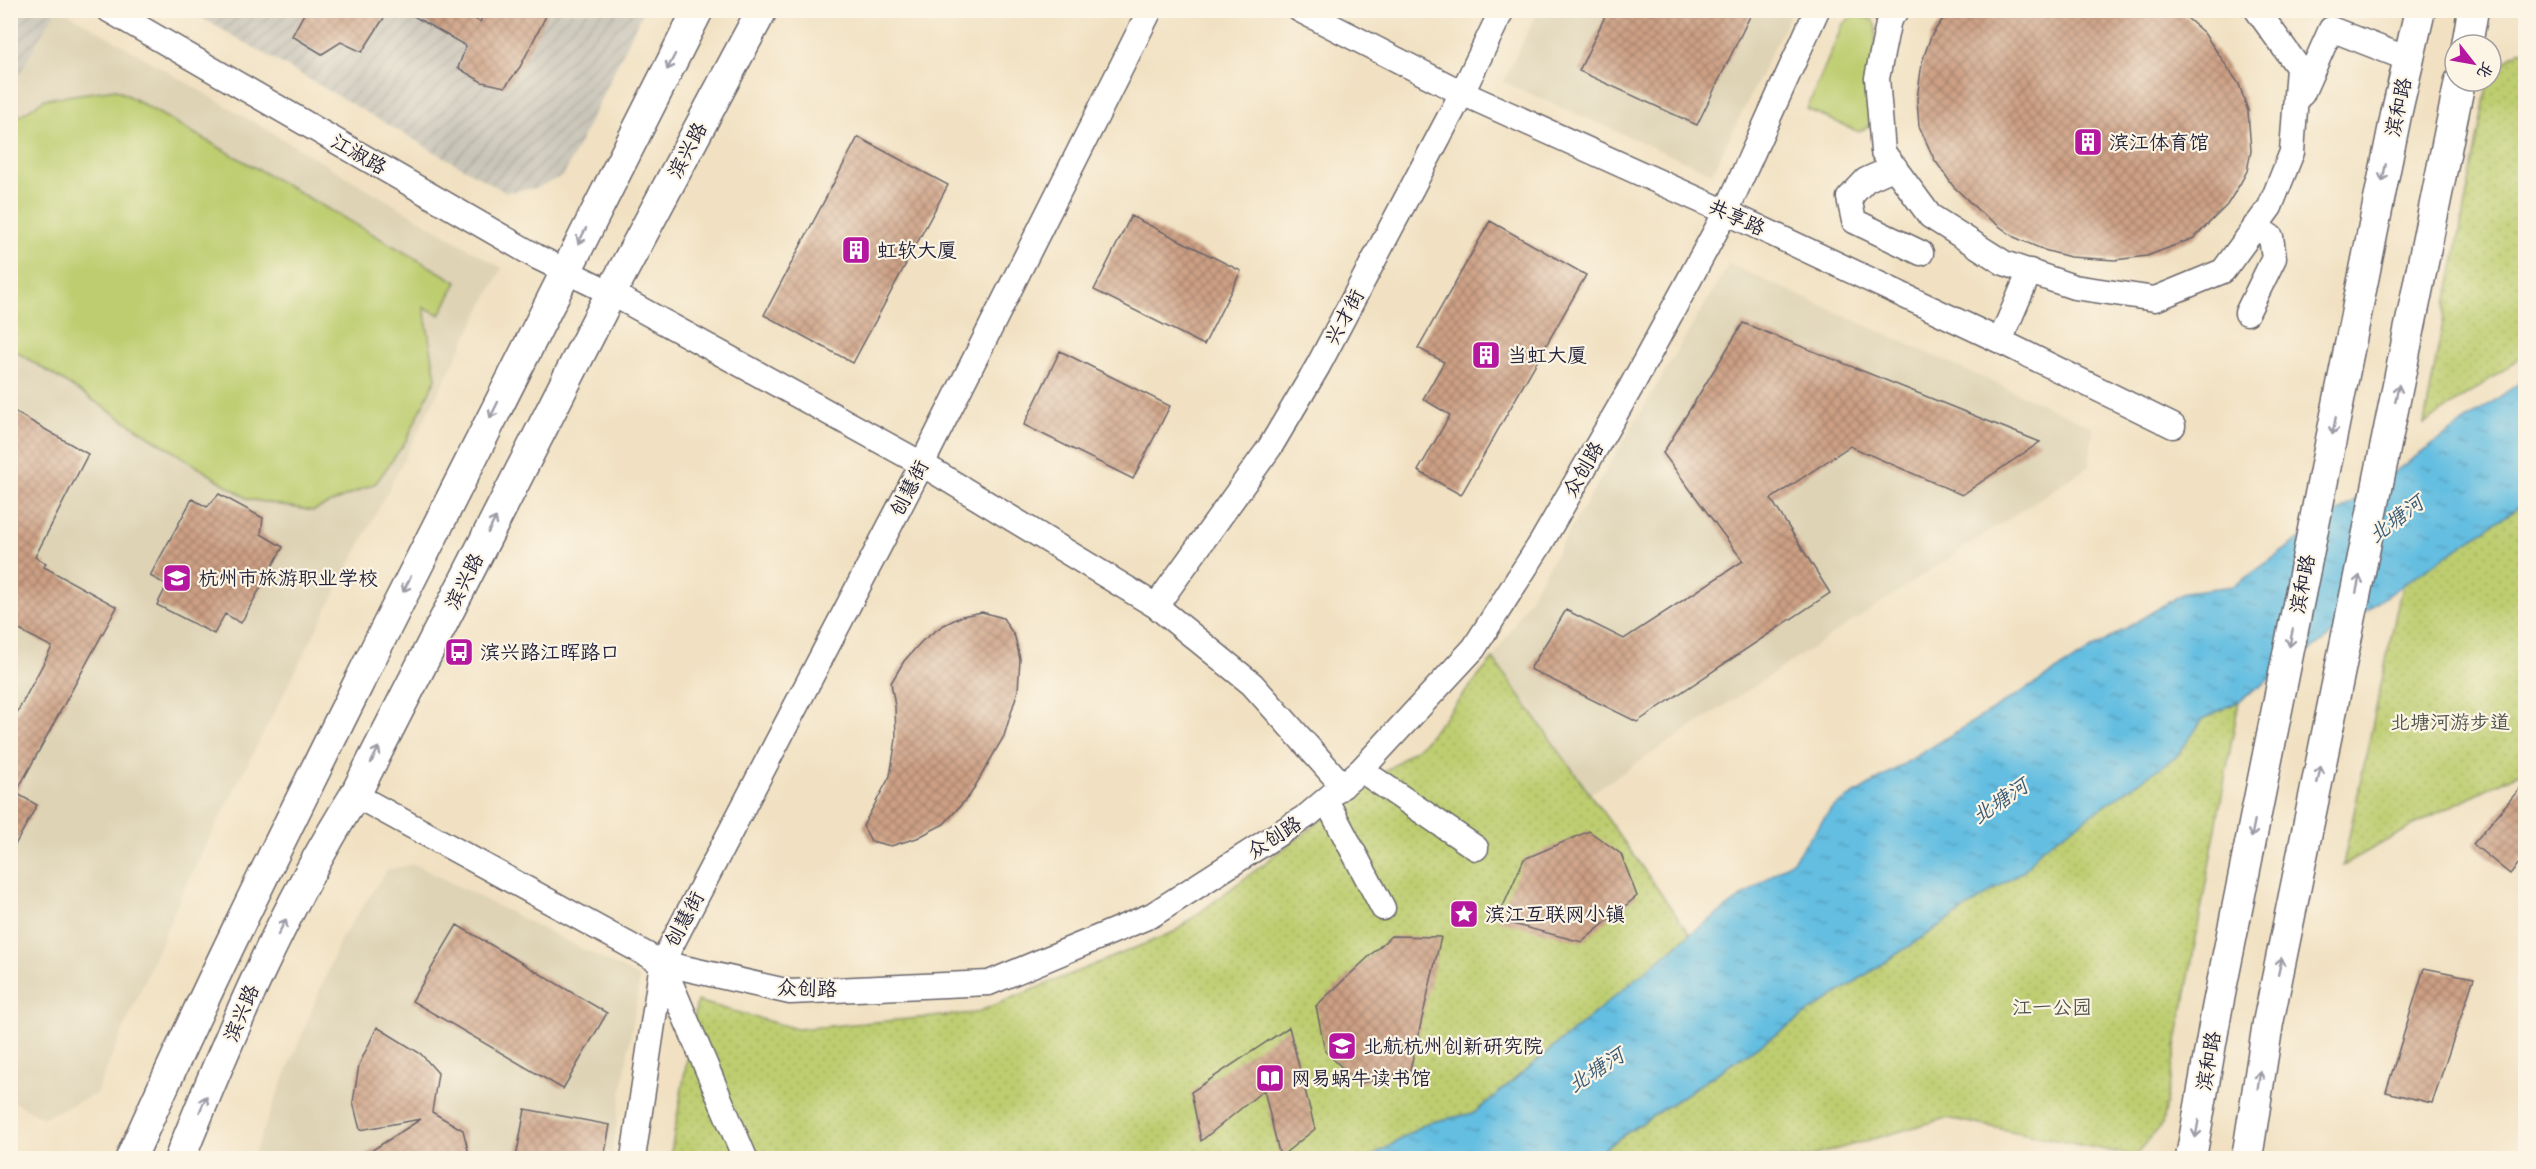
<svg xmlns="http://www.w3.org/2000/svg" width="2536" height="1169" font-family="Sriracha,'LXGW WenKai TC',sans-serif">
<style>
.built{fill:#ded3b5}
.industrial{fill:url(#industrial-furrows)}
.green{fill:#bdcd6f;stroke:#707855;stroke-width:1.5}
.park{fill:url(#park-dots);stroke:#707855;stroke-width:1.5}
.water{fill:url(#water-ripples);stroke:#43708e;stroke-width:1.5}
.building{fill:url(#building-cross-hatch)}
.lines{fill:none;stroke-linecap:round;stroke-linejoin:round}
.minor-casing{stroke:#6a656a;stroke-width:27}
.major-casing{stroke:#6a656a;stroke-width:33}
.minor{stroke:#fff;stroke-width:24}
.major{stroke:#fff;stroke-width:30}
.oneway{stroke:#9c9ca7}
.labels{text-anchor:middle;stroke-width:4.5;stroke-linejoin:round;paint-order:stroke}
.street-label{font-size:20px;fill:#22223b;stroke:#fcf5e5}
.poi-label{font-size:20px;fill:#22223b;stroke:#fcf5e5;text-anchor:start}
.park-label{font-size:20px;fill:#50554b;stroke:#fcf5e5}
.water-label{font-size:21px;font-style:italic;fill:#395975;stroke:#fcf5e5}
</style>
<defs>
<pattern id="industrial-furrows" width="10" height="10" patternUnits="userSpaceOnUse" patternTransform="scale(1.5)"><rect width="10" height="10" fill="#c8c4b8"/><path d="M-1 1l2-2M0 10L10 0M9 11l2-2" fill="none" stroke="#aca89f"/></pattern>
<pattern id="park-dots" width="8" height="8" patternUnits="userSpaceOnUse" patternTransform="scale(1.5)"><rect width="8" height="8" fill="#bdcd6f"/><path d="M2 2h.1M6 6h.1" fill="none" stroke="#a2b061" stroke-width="1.8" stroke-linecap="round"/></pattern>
<pattern id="water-ripples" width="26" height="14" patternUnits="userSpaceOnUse" patternTransform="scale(1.5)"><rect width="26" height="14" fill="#64bee1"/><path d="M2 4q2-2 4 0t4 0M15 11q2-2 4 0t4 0" fill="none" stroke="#529ab8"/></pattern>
<pattern id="building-cross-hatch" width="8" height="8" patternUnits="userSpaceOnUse" patternTransform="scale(1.5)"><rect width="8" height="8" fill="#cda084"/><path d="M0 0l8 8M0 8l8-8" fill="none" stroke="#a6826d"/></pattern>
</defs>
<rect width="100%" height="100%" fill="#fcf5e5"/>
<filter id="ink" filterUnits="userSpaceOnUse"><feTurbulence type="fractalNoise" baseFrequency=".0167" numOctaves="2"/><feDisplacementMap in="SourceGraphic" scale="12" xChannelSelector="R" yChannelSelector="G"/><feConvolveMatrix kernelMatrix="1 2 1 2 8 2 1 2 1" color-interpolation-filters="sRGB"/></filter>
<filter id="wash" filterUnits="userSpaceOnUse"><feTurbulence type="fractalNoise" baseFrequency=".008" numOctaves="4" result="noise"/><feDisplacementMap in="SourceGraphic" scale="24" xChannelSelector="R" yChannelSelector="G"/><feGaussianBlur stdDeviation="1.35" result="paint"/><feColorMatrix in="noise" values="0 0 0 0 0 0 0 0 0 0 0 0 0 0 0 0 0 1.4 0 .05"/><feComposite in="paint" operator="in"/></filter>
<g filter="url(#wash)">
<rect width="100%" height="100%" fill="#f1e1c2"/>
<!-- built -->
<path class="built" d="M 63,10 L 502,268 L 184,888 L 96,1094 L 42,1118 L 11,1100 L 10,88 L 55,11 Z
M 1538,11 L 1792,11 L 1712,173 L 1503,82 Z
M 1729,264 L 2093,427 L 2089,466 L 1590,794 L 989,1158 L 1579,779 L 1493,659 Z
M 414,864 L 640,978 L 611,1158 L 252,1158 L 340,940 L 387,870 Z"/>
<!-- industrial -->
<path class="industrial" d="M 11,10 L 55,11 L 11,88 L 10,11 Z
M 190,11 L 643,11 L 564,175 L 537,188 L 505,192 Z"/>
<!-- green -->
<path class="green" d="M 1856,14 L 1873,20 L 1876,27 L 1870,125 L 1859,132 L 1807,109 L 1843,24 Z
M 116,89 L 457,282 L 440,315 L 424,307 L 436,378 L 406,441 L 376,483 L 313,511 L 248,499 L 11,348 L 11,122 L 45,99 Z"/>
<!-- park -->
<path class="park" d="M 2520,50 L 2526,50 L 2525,355 L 2424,424 L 2488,81 L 2491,81 L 2491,74 Z
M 2525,503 L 2525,770 L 2429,817 L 2343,865 L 2402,585 Z
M 1493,659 L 1690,934 L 1474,1113 L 1427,1123 L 1370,1158 L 670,1158 L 697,1001 L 797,1029 L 975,1013 L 1174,932 L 1423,743 Z
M 2239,701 L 2162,1125 L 2135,1156 L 1947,1118 L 1805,1158 L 1589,1158 L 2024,870 L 2041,849 L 2177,756 L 2203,719 Z"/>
<!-- water -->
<path class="water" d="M 2525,379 L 2525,503 L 2402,585 L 2239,701 L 2203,719 L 2177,756 L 2041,849 L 2024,870 L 1589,1158 L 1370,1158 L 1427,1123 L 1474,1113 L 1690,934 L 1793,860 L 1832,808 L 2185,592 L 2234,586 Z"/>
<g id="blocks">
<!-- building -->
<path class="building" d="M 306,10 L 389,10 L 362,52 L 341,42 L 322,54 L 292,36 Z
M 403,10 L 459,10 L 480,22 L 485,10 L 549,10 L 520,67 L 505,87 L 482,82 L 458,68 L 466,46 Z
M 1608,10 L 1753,10 L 1697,125 L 1579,71 Z
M 1949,10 L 2178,10 L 2204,33 L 2239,84 L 2248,111 L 2251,151 L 2247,171 L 2240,184 L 2227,205 L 2194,238 L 2147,256 L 2115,260 L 2070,257 L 2044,250 L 2014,237 L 1980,212 L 1953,186 L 1934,159 L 1919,126 L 1917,100 L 1922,62 L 1931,36 Z
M 858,137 L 948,185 L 853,363 L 764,315 Z
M 1131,216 L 1241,271 L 1204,345 L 1094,290 Z
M 1490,221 L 1586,275 L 1461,495 L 1418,471 L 1450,415 L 1423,399 L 1444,362 L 1418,348 Z
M 1743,323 L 2040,442 L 1962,495 L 1850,446 L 1771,499 L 1830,593 L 1637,722 L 1530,669 L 1566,610 L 1624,639 L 1743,561 L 1663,453 Z
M 1060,351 L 1170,406 L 1133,479 L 1024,425 Z
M 10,409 L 88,454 L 35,557 L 46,563 L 44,567 L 117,607 L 16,793 L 37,805 L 10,854 L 10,726 L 52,647 L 10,625 Z
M 219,494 L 263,518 L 261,534 L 283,547 L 241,623 L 225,614 L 214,634 L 157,605 L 167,585 L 150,576 L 192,499 L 207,507 Z
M 982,612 L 1003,618 L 1015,637 L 1020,659 L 1018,690 L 1004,736 L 970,795 L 944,824 L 917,838 L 891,846 L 871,841 L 863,826 L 890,776 L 896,739 L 895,706 L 891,683 L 904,661 L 922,641 L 942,626 L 962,616 Z
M 2526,781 L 2526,855 L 2510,874 L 2473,844 Z
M 1589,831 L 1621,854 L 1637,896 L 1582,942 L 1497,920 L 1524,859 Z
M 457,925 L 607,1013 L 563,1089 L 412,1001 Z
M 1391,936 L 1441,937 L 1410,1070 L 1359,1084 L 1325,1051 L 1316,1006 Z
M 2424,968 L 2474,978 L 2432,1103 L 2386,1092 Z
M 377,1027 L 421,1054 L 438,1073 L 432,1112 L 463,1130 L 470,1158 L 360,1158 L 421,1119 L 360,1130 L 353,1102 L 359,1065 Z
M 1289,1027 L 1315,1129 L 1280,1157 L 1264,1090 L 1201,1141 L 1191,1092 Z
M 525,1109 L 610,1125 L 604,1158 L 516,1158 Z"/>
</g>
</g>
<g filter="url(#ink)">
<use href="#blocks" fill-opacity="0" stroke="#6a656a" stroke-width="1.5"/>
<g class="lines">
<!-- minor casing -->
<g class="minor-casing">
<path id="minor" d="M 109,10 L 537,257 L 611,293 L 922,464 L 1156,606 L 1252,684 L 1343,786
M 1300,10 L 1462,93 L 1726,212 L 2000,341 L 2173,426
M 1897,10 L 1889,19 L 1877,78 L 1883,152 L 1930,216 L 2004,263 L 2074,287 L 2155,299 L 2223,271 L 2270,207 L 2292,152 L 2298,67 L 2257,10
M 2302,94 L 2331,29 L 2408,59
M 1895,167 L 1866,180 L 1849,198 L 1854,221 L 1921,253
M 2247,313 L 2274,258 L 2271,237 L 2255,226
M 2000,341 L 2030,271
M 1156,606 L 1270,447 L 1318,366 L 1462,93 L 1502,10
M 1361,770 L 1476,848
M 355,795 L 662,963 L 790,992 L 989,983 L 1152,915 L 1308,815 L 1361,770 L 1474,648 L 1541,543 L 1631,387 L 1726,212 L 1817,10
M 1326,800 L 1383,908
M 662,963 L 745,1158
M 633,1158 L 662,963 L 922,464 L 1150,10"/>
</g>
<!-- major casing -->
<g class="major-casing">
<path id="major" d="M 2467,45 L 2473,10
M 131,1158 C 208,984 294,813 379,642 C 484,431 590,220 698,10
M 180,1158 C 230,1034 283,909 355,795 L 611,293 L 762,10
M 2191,1158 L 2217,1009 L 2396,115 L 2420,10
M 2247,1158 L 2268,1023 L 2460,81"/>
</g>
<!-- minor -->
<use href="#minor" class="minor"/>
<!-- major -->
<use href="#major" class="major"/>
</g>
<!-- one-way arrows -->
<defs><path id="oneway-shaft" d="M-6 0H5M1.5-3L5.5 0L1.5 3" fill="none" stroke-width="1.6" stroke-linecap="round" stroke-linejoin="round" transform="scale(1.5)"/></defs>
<g class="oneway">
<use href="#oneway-shaft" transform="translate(671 62) rotate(117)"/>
<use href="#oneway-shaft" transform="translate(2384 173) rotate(101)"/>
<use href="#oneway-shaft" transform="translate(582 236) rotate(117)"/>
<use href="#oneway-shaft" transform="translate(2397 393) rotate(-78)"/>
<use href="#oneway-shaft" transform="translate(494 410) rotate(116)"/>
<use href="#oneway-shaft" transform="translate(2334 426) rotate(101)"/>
<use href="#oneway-shaft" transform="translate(492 525) rotate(-63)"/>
<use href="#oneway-shaft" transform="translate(407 584) rotate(116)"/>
<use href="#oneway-shaft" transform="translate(2358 584) rotate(-78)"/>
<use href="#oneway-shaft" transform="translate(2291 638) rotate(101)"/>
<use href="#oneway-shaft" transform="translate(375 755) rotate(-63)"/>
<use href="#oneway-shaft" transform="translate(2319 775) rotate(-78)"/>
<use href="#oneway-shaft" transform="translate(2253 829) rotate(101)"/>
<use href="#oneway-shaft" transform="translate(282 927) rotate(-63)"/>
<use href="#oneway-shaft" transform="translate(2280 966) rotate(-78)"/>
<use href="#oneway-shaft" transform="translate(2259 1080) rotate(-81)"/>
<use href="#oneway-shaft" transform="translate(203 1104) rotate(-67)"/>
<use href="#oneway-shaft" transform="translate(2197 1129) rotate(100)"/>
</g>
</g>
<!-- icons -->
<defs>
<g id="building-square" transform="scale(1.5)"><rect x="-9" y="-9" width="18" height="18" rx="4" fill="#b5179e" stroke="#fcf5e5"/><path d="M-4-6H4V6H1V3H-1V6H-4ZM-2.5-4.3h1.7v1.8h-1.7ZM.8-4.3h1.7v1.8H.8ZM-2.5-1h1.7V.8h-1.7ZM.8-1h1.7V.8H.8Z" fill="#fff"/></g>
<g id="school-square" transform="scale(1.5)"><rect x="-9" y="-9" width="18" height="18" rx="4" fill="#b5179e" stroke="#fcf5e5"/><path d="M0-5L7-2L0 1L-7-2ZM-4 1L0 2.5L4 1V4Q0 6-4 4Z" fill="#fff"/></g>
<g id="bus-square" transform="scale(1.5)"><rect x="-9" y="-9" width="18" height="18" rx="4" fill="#b5179e" stroke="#fcf5e5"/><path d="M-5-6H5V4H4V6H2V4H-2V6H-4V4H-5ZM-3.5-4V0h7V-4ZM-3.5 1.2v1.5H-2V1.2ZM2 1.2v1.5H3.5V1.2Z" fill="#fff"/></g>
<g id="sight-square" transform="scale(1.5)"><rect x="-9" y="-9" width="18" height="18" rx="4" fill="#b5179e" stroke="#fcf5e5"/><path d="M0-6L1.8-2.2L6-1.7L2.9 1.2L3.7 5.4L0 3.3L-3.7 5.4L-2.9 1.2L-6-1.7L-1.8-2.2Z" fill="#fff"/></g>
<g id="university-square" transform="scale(1.5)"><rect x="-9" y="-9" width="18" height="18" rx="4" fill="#b5179e" stroke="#fcf5e5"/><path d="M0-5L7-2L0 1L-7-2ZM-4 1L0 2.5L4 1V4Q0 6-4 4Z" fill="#fff"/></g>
<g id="library-square" transform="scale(1.5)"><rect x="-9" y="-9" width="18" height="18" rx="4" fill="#b5179e" stroke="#fcf5e5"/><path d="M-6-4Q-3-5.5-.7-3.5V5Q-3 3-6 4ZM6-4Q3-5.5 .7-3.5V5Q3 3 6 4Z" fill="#fff"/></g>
</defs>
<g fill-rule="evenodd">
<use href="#building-square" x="2088" y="142"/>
<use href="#building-square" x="856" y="250"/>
<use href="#building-square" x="1486" y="355"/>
<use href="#school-square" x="177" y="578"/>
<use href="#bus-square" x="459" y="652"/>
<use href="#sight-square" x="1464" y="914"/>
<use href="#university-square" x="1342" y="1046"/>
<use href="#library-square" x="1270" y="1078"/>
</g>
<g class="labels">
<!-- street labels -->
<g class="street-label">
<text transform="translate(2398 107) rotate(-78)" y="7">滨和路</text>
<text transform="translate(687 150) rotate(-62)" y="7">滨兴路</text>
<text transform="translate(359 154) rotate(30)" y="7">江淑路</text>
<text transform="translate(1737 217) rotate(25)" y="7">共享路</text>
<text transform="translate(1344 317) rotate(-62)" y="7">兴才街</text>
<text transform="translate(1583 469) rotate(-60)" y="7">众创路</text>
<text transform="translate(909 488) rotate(-63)" y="7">创慧街</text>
<text transform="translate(464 581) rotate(-63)" y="7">滨兴路</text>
<text transform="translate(2302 584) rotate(-79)" y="7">滨和路</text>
<text transform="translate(1274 837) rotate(-33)" y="7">众创路</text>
<text transform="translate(684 919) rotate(-62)" y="7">创慧街</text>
<text transform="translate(807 988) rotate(2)" y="7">众创路</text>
<text transform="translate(241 1013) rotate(-67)" y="7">滨兴路</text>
<text transform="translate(2208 1061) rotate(-80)" y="7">滨和路</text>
</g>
<!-- poi labels -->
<g class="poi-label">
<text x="2109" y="149">滨江体育馆</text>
<text x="877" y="257">虹软大厦</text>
<text x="1507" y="362">当虹大厦</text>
<text x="198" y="585">杭州市旅游职业学校</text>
<text x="480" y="659">滨兴路江晖路口</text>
<text x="1485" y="921">滨江互联网小镇</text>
<text x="1363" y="1053">北航杭州创新研究院</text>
<text x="1291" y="1085">网易蜗牛读书馆</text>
</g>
<!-- park labels -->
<g class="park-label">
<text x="2450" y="729">北塘河游步道</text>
<text x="2052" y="1014">江一公园</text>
</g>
<!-- water labels -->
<g class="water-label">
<text transform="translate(2396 519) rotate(-37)" y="7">北塘河</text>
<text transform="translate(2000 801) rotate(-34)" y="7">北塘河</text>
<text transform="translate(1596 1070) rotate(-33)" y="7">北塘河</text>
</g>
</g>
<!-- margin -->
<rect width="2536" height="1169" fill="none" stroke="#fcf5e5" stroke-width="36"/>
<!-- north arrow -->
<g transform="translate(2473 63) rotate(121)"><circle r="28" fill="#fcf5e5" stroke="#a5a1a1" stroke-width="1.5"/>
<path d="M0-4.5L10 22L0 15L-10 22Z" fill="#b5179e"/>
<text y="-9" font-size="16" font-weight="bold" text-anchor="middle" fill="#22223b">北</text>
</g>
</svg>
